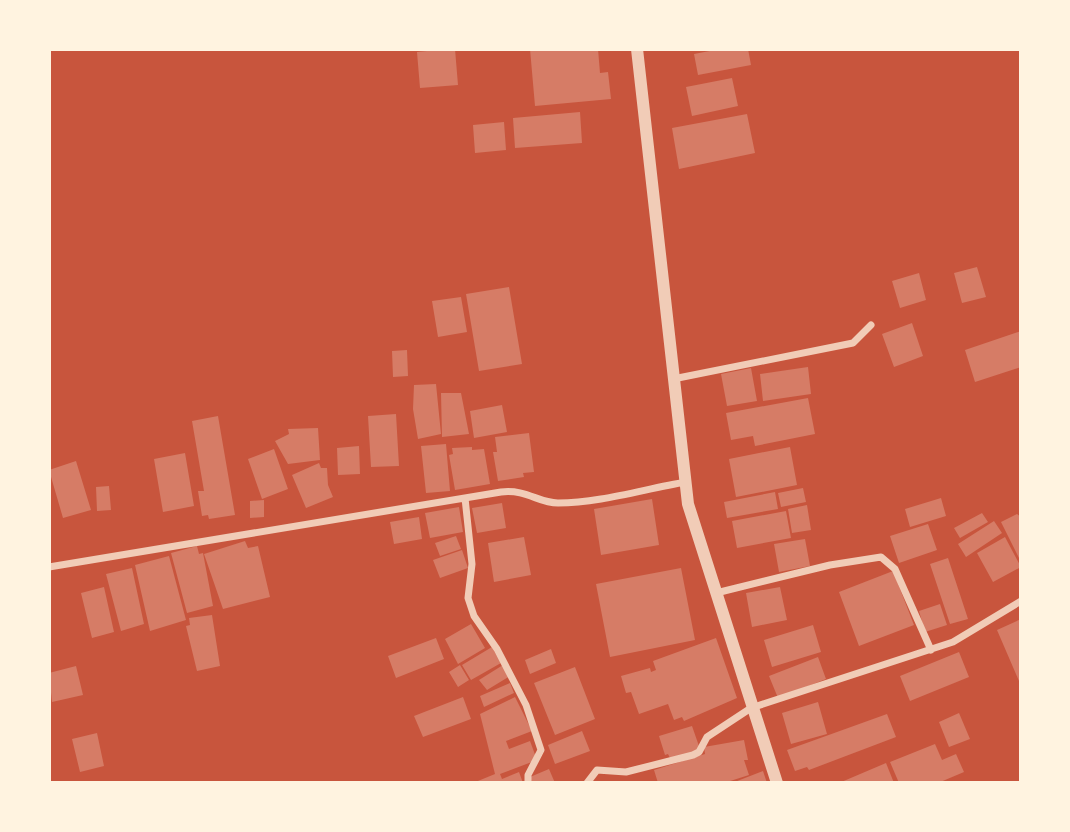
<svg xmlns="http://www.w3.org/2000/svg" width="1070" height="832" font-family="Montserrat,sans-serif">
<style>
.building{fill:#d67c66}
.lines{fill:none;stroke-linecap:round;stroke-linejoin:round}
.minor{stroke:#f1ccb7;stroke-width:7}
.tertiary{stroke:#f1ccb7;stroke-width:12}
</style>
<rect width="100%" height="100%" fill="#c8553d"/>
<!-- building -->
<path class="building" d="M 447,49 L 455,49 L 458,85 L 420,88 L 417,52 Z
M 530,49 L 598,49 L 600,73 L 608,72 L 611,99 L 535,106 Z
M 720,49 L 748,49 L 751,65 L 698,75 L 694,54 Z
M 732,78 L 738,106 L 692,116 L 686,87 Z
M 580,112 L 582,143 L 515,148 L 513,118 Z
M 747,114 L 755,153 L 679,169 L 672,128 Z
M 504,122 L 506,150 L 475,153 L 473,125 Z
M 977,267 L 986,297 L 962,303 L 954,273 Z
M 919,273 L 926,300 L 900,308 L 892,281 Z
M 509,287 L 522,364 L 479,371 L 466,294 Z
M 461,297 L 467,332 L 438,337 L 432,301 Z
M 912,323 L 923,356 L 894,367 L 882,334 Z
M 1021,331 L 1021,367 L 975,382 L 965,350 Z
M 407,350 L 408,376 L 393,377 L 392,351 Z
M 808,367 L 811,394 L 763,401 L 760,374 Z
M 751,368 L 757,401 L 727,406 L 721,374 Z
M 436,384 L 441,434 L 418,439 L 413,409 L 414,385 Z
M 441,393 L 461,393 L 469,434 L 442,437 Z
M 808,398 L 815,434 L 755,446 L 753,436 L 731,440 L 726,413 Z
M 502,405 L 507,432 L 474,438 L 470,411 Z
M 396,414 L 399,466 L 371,467 L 368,416 Z
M 218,416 L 235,515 L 209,519 L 208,515 L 202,516 L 198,491 L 204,491 L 192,421 Z
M 318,428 L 320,460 L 288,464 L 275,441 L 289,434 L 288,429 Z
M 529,433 L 534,472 L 523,473 L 524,477 L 498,481 L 493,452 L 497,452 L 495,437 Z
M 446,444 L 450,491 L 426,493 L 421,446 Z
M 359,446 L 360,474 L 338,475 L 337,448 Z
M 472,447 L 472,450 L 484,449 L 490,484 L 455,490 L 449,455 L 453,454 L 452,448 Z
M 790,447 L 797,485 L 736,497 L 729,459 Z
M 274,449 L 288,489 L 262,499 L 248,459 Z
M 185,453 L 194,506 L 163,512 L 154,459 Z
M 76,461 L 91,510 L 63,518 L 49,470 Z
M 319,463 L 321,468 L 327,468 L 328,485 L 333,497 L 306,508 L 292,475 Z
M 109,486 L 111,510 L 97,511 L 96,487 Z
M 803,488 L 806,502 L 781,507 L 778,493 Z
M 775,492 L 778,509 L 727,518 L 724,502 Z
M 941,498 L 946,516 L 910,527 L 905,509 Z
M 652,499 L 659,545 L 601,555 L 594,509 Z
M 264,500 L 264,517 L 250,518 L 250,501 Z
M 502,503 L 506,528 L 477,533 L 472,508 Z
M 807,505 L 811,530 L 792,533 L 788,509 Z
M 459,507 L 463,532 L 430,538 L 425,513 Z
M 786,511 L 791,538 L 737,548 L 732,521 Z
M 982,513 L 988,522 L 960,538 L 954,528 Z
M 1017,514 L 1021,517 L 1021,562 L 1001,522 Z
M 419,517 L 422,539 L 394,544 L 390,522 Z
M 994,521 L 1002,533 L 966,557 L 958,544 Z
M 928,524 L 937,550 L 899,563 L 890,536 Z
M 456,536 L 461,549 L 440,556 L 435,543 Z
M 524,537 L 531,575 L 494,582 L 488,543 Z
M 1005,537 L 1021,567 L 993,582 L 977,553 Z
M 805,539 L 810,566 L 779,572 L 774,544 Z
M 245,541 L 248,548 L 258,546 L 270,597 L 223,609 L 204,554 Z
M 197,546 L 199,554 L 203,553 L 213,606 L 187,613 L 171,553 Z
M 462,550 L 468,568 L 440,578 L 433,560 Z
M 169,556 L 186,620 L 150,631 L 135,565 Z
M 948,558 L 968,619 L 950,624 L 930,564 Z
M 132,568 L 144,624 L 121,631 L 106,574 Z
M 681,568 L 695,640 L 610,657 L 596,584 Z
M 893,571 L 914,625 L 859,646 L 839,592 Z
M 104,587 L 114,632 L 92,638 L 81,593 Z
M 780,587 L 787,620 L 752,627 L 746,593 Z
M 940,604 L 947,625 L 925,632 L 919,611 Z
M 212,615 L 220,666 L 197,671 L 186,626 L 190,625 L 189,618 Z
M 1021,619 L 1021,680 L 1019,681 L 997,630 Z
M 471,624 L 485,648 L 458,664 L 445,639 Z
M 813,625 L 821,652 L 772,667 L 764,640 Z
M 436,638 L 444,659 L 396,678 L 388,656 Z
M 716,638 L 737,698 L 684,721 L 682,717 L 674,720 L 668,704 L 639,714 L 631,692 L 626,693 L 621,676 L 650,668 L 651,672 L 656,670 L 653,661 Z
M 492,647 L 501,663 L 471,680 L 462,665 Z
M 551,649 L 556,663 L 530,674 L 525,660 Z
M 959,652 L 969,677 L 910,701 L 900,676 Z
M 818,657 L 826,679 L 778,698 L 769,676 Z
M 460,665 L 469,680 L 458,687 L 449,672 Z
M 503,665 L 510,676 L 487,690 L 479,680 Z
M 76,666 L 83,695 L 52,702 L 49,673 Z
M 575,667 L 595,719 L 555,735 L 534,683 Z
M 510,683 L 514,693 L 484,707 L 480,696 Z
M 463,697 L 471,719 L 423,737 L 414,716 Z
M 515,697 L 532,731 L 506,741 L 509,749 L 530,741 L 537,760 L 500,774 L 502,779 L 519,772 L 523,783 L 473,783 L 495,774 L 480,714 Z
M 818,702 L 827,734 L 791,744 L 782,713 Z
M 959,713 L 970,739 L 949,747 L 939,722 Z
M 887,714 L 896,737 L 809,770 L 807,767 L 795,771 L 787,750 Z
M 692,726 L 700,749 L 671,760 L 668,754 L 665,755 L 659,736 Z
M 582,731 L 590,751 L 555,764 L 548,745 Z
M 97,733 L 104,766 L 80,772 L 72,739 Z
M 744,740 L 748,760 L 744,760 L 749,775 L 724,783 L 658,783 L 654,770 L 705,754 L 704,747 Z
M 935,744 L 942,760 L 956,754 L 964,772 L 938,783 L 899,783 L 890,762 Z
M 886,763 L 894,783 L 839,783 Z
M 549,769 L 555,783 L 532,783 L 530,777 Z
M 763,771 L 767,783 L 732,783 Z"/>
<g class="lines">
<!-- minor -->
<path class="minor" d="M 673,379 L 853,343 L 871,325
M 465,498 L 472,564 L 468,598 L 474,616 L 497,649 L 526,705 L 541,750 L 528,775 L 528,783
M 49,567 L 501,492 C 527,489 538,503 558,503 C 600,503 644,489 686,482
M 716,593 L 830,565 L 881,557 L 895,569 L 931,650
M 587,783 L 597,770 L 626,772 L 693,755 L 699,752 L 707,737 L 751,708 L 953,642 L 1021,601"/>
<!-- tertiary -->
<path class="tertiary" d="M 637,49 L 688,504 L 777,783"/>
</g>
<!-- border -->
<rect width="1070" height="832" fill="none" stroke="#fff3e0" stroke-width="102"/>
</svg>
